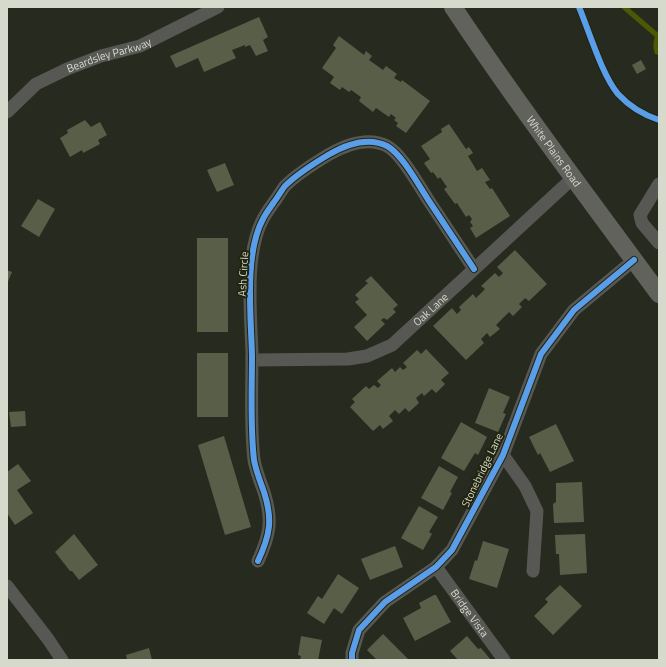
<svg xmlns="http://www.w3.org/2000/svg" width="666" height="667" font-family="'Titillium Web',sans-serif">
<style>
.water{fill:#4d5805}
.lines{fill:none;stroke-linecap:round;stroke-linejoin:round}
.stream{stroke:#4d5805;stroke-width:5}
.building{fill:#595e49}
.minor{stroke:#575854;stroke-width:13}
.secondary{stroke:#61625c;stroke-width:18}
.cycleway-casing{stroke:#21250f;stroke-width:8}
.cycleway{stroke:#5a9eea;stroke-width:6}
.labels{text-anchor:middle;stroke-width:4;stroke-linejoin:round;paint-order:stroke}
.street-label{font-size:11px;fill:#d6dacc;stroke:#21250f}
</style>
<rect width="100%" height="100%" fill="#272a1e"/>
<!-- water -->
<path class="water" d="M 659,30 L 659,55 L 655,54 C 652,45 653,38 659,30 Z"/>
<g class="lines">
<!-- stream -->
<path class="stream" d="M 624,7 L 659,37"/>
</g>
<!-- building -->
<path class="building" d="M 259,17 L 268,37 L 263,40 L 268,51 L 256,56 L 250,45 L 245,47 L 245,45 L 232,50 L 236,58 L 204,72 L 198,58 L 176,68 L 170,56 Z
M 339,36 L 364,55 L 366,51 L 372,56 L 369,60 L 383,70 L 386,66 L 397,74 L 394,78 L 401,82 L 402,80 L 430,101 L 406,133 L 396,126 L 398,123 L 394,120 L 396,118 L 391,114 L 389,117 L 376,108 L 373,112 L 359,101 L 361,97 L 351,90 L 349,92 L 342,87 L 340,90 L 330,83 L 334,77 L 322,68 L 336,48 L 333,45 Z
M 641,60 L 646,69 L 637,74 L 632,65 Z
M 85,120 L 91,127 L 100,122 L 107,135 L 98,140 L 100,144 L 83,153 L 82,150 L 70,157 L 60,138 L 68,133 L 67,130 Z
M 449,124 L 466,149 L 469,147 L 473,153 L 468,156 L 477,171 L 482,168 L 490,180 L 485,182 L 490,189 L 492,188 L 510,216 L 476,238 L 470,228 L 473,226 L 470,222 L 472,219 L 469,215 L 466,217 L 457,203 L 455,204 L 444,189 L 447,187 L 440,177 L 438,179 L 433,172 L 431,173 L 424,163 L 430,159 L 421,146 L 442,132 L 441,129 Z
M 225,163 L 234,185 L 217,192 L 207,170 Z
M 38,199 L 55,209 L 39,237 L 21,226 Z
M 197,238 L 228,238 L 228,332 L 197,332 Z
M 515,250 L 547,284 L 529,301 L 525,298 L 519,304 L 522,307 L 513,316 L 509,312 L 496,325 L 500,329 L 490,337 L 487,333 L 481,339 L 484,343 L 466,360 L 433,326 L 452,308 L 457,314 L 461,310 L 459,307 L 473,294 L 476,298 L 485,289 L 481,286 L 495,273 L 499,277 L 503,273 L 497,267 Z
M 7,270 L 12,272 L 7,284 Z
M 371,276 L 398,305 L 393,309 L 396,312 L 387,320 L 384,318 L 381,320 L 385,324 L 367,341 L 354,327 L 367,315 L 355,302 L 359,299 L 355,295 L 368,283 L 365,281 Z
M 426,349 L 449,373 L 441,380 L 445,384 L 436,393 L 432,389 L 424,396 L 422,393 L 416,398 L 419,403 L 409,412 L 405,408 L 399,414 L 395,410 L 389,416 L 393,421 L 383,429 L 380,425 L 373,431 L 350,407 L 355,402 L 352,399 L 366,386 L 369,389 L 374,385 L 378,388 L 381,385 L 377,381 L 392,368 L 395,372 L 400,367 L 403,370 L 407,367 L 403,363 L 417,350 L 421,354 Z
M 197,353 L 228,353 L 228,417 L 197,417 Z
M 489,388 L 510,397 L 503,413 L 506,414 L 498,432 L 475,423 Z
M 25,411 L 26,426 L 11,427 L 9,412 Z
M 461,422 L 487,437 L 478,455 L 475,453 L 464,471 L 441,458 Z
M 556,424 L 574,461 L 550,472 L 540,453 L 538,455 L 529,437 Z
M 224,436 L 251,527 L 225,535 L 198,445 Z
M 18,464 L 31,481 L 17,490 L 33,513 L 15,525 L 7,513 L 7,472 Z
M 439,466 L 458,477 L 450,492 L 452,493 L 443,510 L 421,498 Z
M 582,482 L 584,522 L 554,523 L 553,504 L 556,502 L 556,483 Z
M 419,506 L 438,517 L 429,532 L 432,534 L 423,550 L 401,538 Z
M 74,534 L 98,565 L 79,580 L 72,571 L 70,571 L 55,552 Z
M 585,534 L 587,573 L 560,575 L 559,554 L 556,554 L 555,535 Z
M 483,541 L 509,549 L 497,588 L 469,579 L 475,560 L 477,561 Z
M 395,546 L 403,567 L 370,580 L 361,559 Z
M 338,574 L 359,588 L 342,614 L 334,608 L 324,624 L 307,613 L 318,596 L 322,599 Z
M 560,585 L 582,606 L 553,635 L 534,616 L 548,602 L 545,599 Z
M 434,595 L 436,595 L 451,622 L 415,641 L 403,618 L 421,608 L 419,603 Z
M 383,634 L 409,660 L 377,660 L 367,650 Z
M 301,636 L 322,640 L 318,660 L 300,660 L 301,656 L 298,655 Z
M 467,636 L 478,649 L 481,648 L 491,660 L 458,660 L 450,651 Z
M 149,648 L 152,660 L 127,660 L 126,655 Z"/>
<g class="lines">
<!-- minor -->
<g class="minor">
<path id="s1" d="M 7,112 L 36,84 L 67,69 L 101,56 L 140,46 L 218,7"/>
<path d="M 659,184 L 640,215 L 642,223 L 659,243"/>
<path id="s2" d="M 252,360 L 348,359 L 367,356 L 392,345 L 574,177"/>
<path d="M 503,455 L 525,486 L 537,511 L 533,571"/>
<path d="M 258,561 C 270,535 273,520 264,492 C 260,481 256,471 254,460 C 250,425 252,390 252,355 C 251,316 244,254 263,219 C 266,213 270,208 274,202 C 278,197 281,191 285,186 C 297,174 313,164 328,155 C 345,145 367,136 387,146 C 402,154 419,186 429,201 C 444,224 459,246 474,269"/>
<path id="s3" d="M 436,567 L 504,660"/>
<path d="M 7,586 L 48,639 L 62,660"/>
<path d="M 352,660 L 352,653 L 359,630 L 385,602 L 436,567 L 452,550 L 503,455 L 541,354 L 574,310 L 634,260"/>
</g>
<!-- secondary -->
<path class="secondary" id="s4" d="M 453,7 C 518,105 589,199 659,294"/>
<!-- cycleway casing -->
<g class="cycleway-casing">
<path id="cycleway" d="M 579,7 C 589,31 602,75 618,94 C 629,106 644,115 659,120
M 258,561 C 270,535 273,520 264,492 C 260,481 256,471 254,460 C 250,425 252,390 252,355 C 251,316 244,254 263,219 C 266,213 270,208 274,202 C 278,197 281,191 285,186 C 297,174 313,164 328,155 C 345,145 367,136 387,146 C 402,154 419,186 429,201 C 444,224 459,246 474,269
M 352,660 L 352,653 L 359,630 L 385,602 L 436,567 L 452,550 L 503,455 L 541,354 L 574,310 L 634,260"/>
</g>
<!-- cycleway -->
<use href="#cycleway" class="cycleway"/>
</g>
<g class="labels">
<!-- street labels -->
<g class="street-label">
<text dy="4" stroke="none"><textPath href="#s1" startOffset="119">Beardsley Parkway</textPath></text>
<text dy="4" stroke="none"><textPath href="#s4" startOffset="176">White Plains Road</textPath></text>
<text transform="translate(243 274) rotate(-87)" y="4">Ash Circle</text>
<text dy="4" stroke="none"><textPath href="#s2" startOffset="195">Oak Lane</textPath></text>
<text transform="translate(482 470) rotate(-64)" y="4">Stonebridge Lane</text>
<text dy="4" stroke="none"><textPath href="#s3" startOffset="57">Bridge Vista</textPath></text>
</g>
</g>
<!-- border -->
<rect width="666" height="667" fill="none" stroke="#d6dacc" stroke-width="16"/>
</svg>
